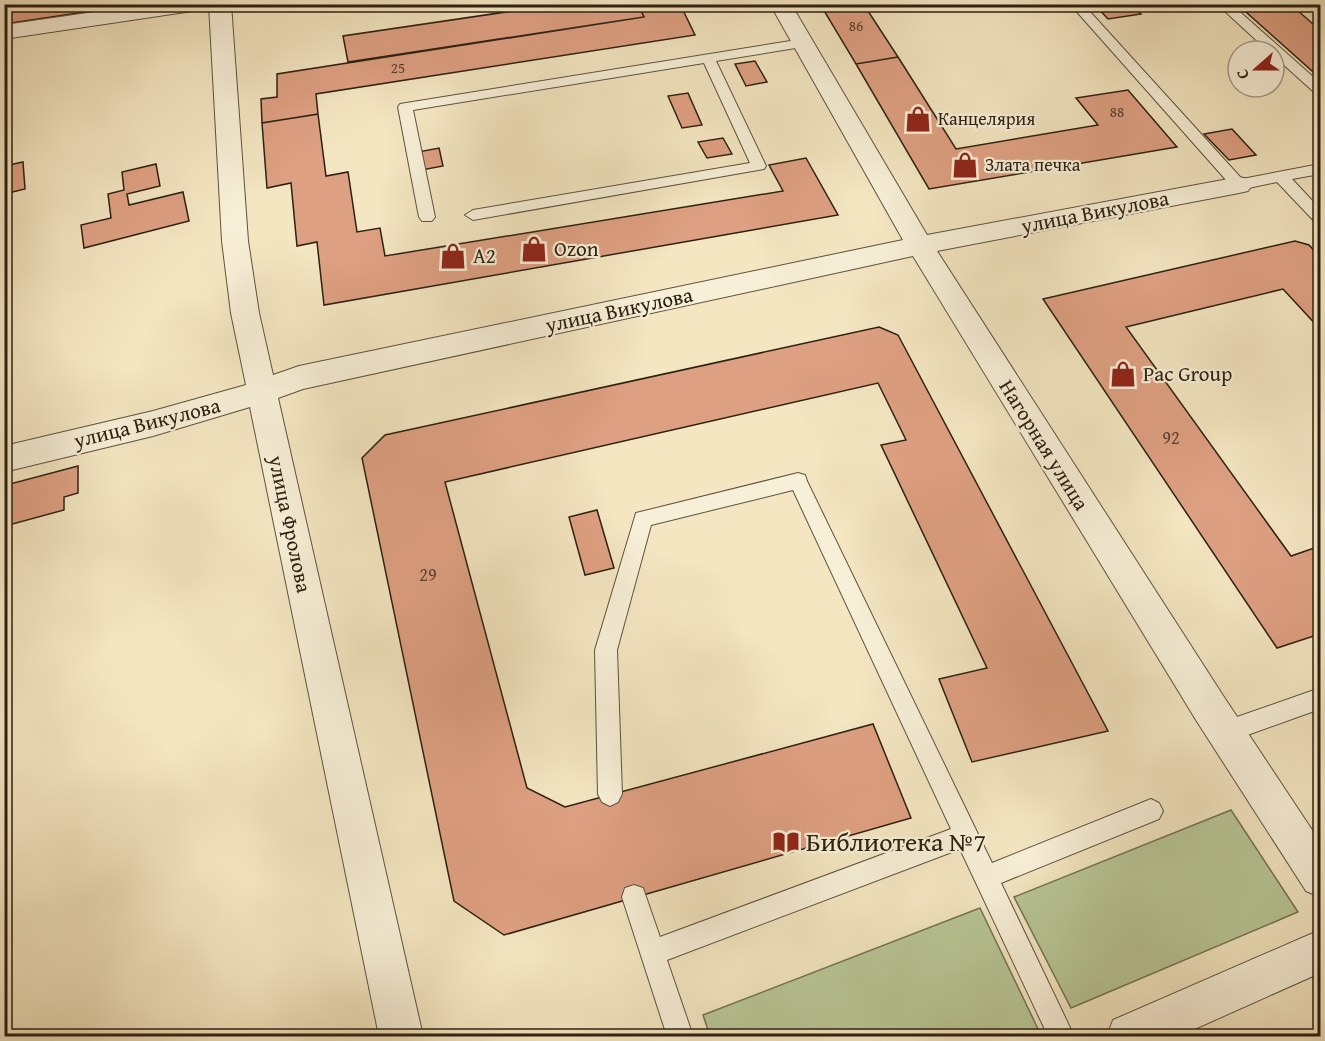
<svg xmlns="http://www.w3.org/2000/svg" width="1325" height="1041" font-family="'Gentium Book Plus',serif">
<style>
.green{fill:#b8c696;stroke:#727354;stroke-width:1.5}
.building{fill:#dea082;stroke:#2d2012;stroke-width:1.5}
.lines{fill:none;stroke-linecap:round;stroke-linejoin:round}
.service-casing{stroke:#5e523e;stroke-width:2}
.minor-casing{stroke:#5e523e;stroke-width:2}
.service{fill:#f7efd7;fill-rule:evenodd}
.minor{fill:#f7efd7;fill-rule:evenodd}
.labels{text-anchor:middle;stroke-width:4.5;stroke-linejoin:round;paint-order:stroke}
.far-number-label{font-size:15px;fill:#59402e}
.far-poi-label{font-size:18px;fill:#2d2012;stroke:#f7efd7;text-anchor:start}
.number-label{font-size:18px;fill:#59402e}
.street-label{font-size:21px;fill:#2d2012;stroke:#f7efd7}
.poi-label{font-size:21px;fill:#2d2012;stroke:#f7efd7;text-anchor:start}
.near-poi-label{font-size:26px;fill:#2d2012;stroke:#f7efd7;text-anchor:start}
</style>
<rect width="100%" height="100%" fill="#f3e6c1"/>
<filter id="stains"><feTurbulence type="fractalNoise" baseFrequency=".00333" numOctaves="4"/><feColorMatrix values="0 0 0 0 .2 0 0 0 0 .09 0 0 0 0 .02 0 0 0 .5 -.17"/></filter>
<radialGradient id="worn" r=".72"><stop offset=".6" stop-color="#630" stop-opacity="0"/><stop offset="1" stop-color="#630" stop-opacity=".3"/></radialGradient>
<!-- green -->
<path class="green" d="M 1231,810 L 1298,912 L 1071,1008 L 1014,897 Z
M 980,908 L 1040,1033 L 1030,1036 L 710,1036 L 703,1015 Z"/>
<!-- building -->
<path class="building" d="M 4,4 L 139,4 L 4,24 Z
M 560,4 L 638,4 L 644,17 L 348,62 L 343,36 Z
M 638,4 L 680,4 L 695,35 L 316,94 L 318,114 L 262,123 L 261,99 L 277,97 L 277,74 L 644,17 Z
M 820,4 L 906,4 L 868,11 L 898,57 L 856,64 Z
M 1108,4 L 1132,4 L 1141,14 L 1108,19 L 1096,6 Z
M 1237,4 L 1290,4 L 1320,30 L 1320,78 Z
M 898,57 L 956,149 L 1098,125 L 1076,98 L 1128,90 L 1177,147 L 929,189 L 856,64 Z
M 755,61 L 767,82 L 746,86 L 735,64 Z
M 688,93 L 702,125 L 682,128 L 668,96 Z
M 318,114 L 326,176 L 348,172 L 357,232 L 380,228 L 385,256 L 783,191 L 769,165 L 806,158 L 838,215 L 324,305 L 317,242 L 297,246 L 291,183 L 267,188 L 262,123 Z
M 1232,129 L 1256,155 L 1229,160 L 1204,134 Z
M 723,138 L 732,154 L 707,158 L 698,142 Z
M 439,148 L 443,166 L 422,170 L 418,152 Z
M 23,162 L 25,189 L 4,194 L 4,166 Z
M 156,164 L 160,186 L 127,194 L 129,205 L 183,192 L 189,221 L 84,248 L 81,225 L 111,218 L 108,194 L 124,190 L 122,172 Z
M 1295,241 L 1309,245 L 1320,257 L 1320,329 L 1283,289 L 1126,327 L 1291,556 L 1320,546 L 1320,634 L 1277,648 L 1043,299 Z
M 879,327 L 898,335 L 1108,731 L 972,762 L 939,679 L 987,668 L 881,445 L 906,440 L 878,383 L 445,482 L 527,788 L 565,807 L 873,724 L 911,818 L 504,935 L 454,901 L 362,458 L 385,435 Z
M 78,466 L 78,493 L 64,497 L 64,510 L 5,526 L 6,485 Z
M 597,510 L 614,568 L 585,575 L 569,517 Z"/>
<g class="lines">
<!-- service casing -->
<g class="service-casing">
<path id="service" d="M 1070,4 L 1083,4 L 1242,179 L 1320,164 L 1320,174 L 1292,179 L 1320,209 L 1320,223 L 1315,222 L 1277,182 L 1239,190 L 1234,189 Z
M 1217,4 L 1231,4 L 1320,83 L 1320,94 L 1315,93 L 1274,56 L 1274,51 L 1268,51 Z
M 803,39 L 808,40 L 810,43 L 808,46 L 716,61 L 766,166 L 764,169 L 473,220 L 465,215 L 473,210 L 750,163 L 704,63 L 413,110 L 435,217 L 432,221 L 422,221 L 419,217 L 398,107 L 400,104 Z
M 798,473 L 805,475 L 807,481 L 992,863 L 1151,799 L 1159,803 L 1163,811 L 1159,819 L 1001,883 L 1074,1036 L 1048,1036 L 960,849 L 667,960 L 693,1036 L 667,1036 L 622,897 L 625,888 L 634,885 L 643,888 L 660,937 L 951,829 L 793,490 L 651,525 L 617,650 L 622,794 L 618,802 L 610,806 L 602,802 L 598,794 L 595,650 L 636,513 Z
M 1320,688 L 1320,709 L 1225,743 L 1217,740 L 1214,732 L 1217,724 Z"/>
</g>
<!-- minor casing -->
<g class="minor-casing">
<path id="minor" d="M 150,4 L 231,4 L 248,241 L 259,313 L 273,375 L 299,366 L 903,240 L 770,4 L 791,4 L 927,235 L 1239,177 L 1248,179 L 1252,185 L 1248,191 L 1239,193 L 937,251 L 1222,694 L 1320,842 L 1320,897 L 1306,891 L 1196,720 L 913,256 L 303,389 L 278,398 L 423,1036 L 379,1036 L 250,407 L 153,436 L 4,472 L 4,446 L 153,411 L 246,385 L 231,313 L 222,241 L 209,5 L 207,9 L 199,10 L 4,39 L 4,25 Z
M 1320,930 L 1320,973 L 1179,1036 L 1107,1036 L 1113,1020 Z"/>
</g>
<!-- service -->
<use href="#service" class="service"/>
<!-- minor -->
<use href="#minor" class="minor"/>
</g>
<!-- icons -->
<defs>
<g id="shop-bare" transform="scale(2.07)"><path d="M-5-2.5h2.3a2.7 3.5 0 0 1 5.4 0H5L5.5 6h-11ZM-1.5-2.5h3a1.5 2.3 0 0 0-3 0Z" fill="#8f2418" stroke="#f7efd7" stroke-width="2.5" paint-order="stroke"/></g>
<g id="library-bare" transform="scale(2.07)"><path d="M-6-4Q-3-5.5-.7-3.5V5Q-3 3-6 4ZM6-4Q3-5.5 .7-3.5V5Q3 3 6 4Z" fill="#8f2418" stroke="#f7efd7" stroke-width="2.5" paint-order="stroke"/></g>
</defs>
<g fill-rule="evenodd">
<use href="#shop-bare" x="918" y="119"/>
<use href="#shop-bare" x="965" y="165"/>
<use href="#shop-bare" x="534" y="249"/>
<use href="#shop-bare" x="453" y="256"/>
<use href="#shop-bare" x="1123" y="374"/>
<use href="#library-bare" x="786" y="842"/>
</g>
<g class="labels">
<!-- far-number labels -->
<g class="far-number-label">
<text x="856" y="31">86</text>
<text x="398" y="73">25</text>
<text x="1117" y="117">88</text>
</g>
<!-- far-poi labels -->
<g class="far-poi-label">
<text x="938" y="125">Канцелярия</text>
<text x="985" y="171">Злата печка</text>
</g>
<!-- number labels -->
<g class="number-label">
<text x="1171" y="444">92</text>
<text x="428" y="581">29</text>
</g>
<!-- street labels -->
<g class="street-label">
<text transform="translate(1095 212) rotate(-11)" y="7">улица Викулова</text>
<text transform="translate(619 310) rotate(-12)" y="7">улица Викулова</text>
<text transform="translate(147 423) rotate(-14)" y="7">улица Викулова</text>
<text transform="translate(1044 445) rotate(58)" y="7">Нагорная улица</text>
<text transform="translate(290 524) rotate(78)" y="7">улица Фролова</text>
</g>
<!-- poi labels -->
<g class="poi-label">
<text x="554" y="256">Ozon</text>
<text x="473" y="263">А2</text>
<text x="1143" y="381">Pac Group</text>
</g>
<!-- near-poi labels -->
<g class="near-poi-label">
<text x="806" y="851">Библиотека №7</text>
</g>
</g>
<!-- margin -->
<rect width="1325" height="1041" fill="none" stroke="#f3e6c1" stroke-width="24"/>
<rect x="6" y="6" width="1313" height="1029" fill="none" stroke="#2d2012" stroke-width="3"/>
<rect x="12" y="12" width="1301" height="1017" fill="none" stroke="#2d2012" stroke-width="1.5"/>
<!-- north arrow -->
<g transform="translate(1256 69) rotate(249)"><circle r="28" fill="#f7efd7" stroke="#a69c88" stroke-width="1.5"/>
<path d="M0-4.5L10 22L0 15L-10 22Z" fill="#8f2418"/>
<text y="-9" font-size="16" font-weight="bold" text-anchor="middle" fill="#2d2012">С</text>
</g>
<rect width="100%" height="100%" filter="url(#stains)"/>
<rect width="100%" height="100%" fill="url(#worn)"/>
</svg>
